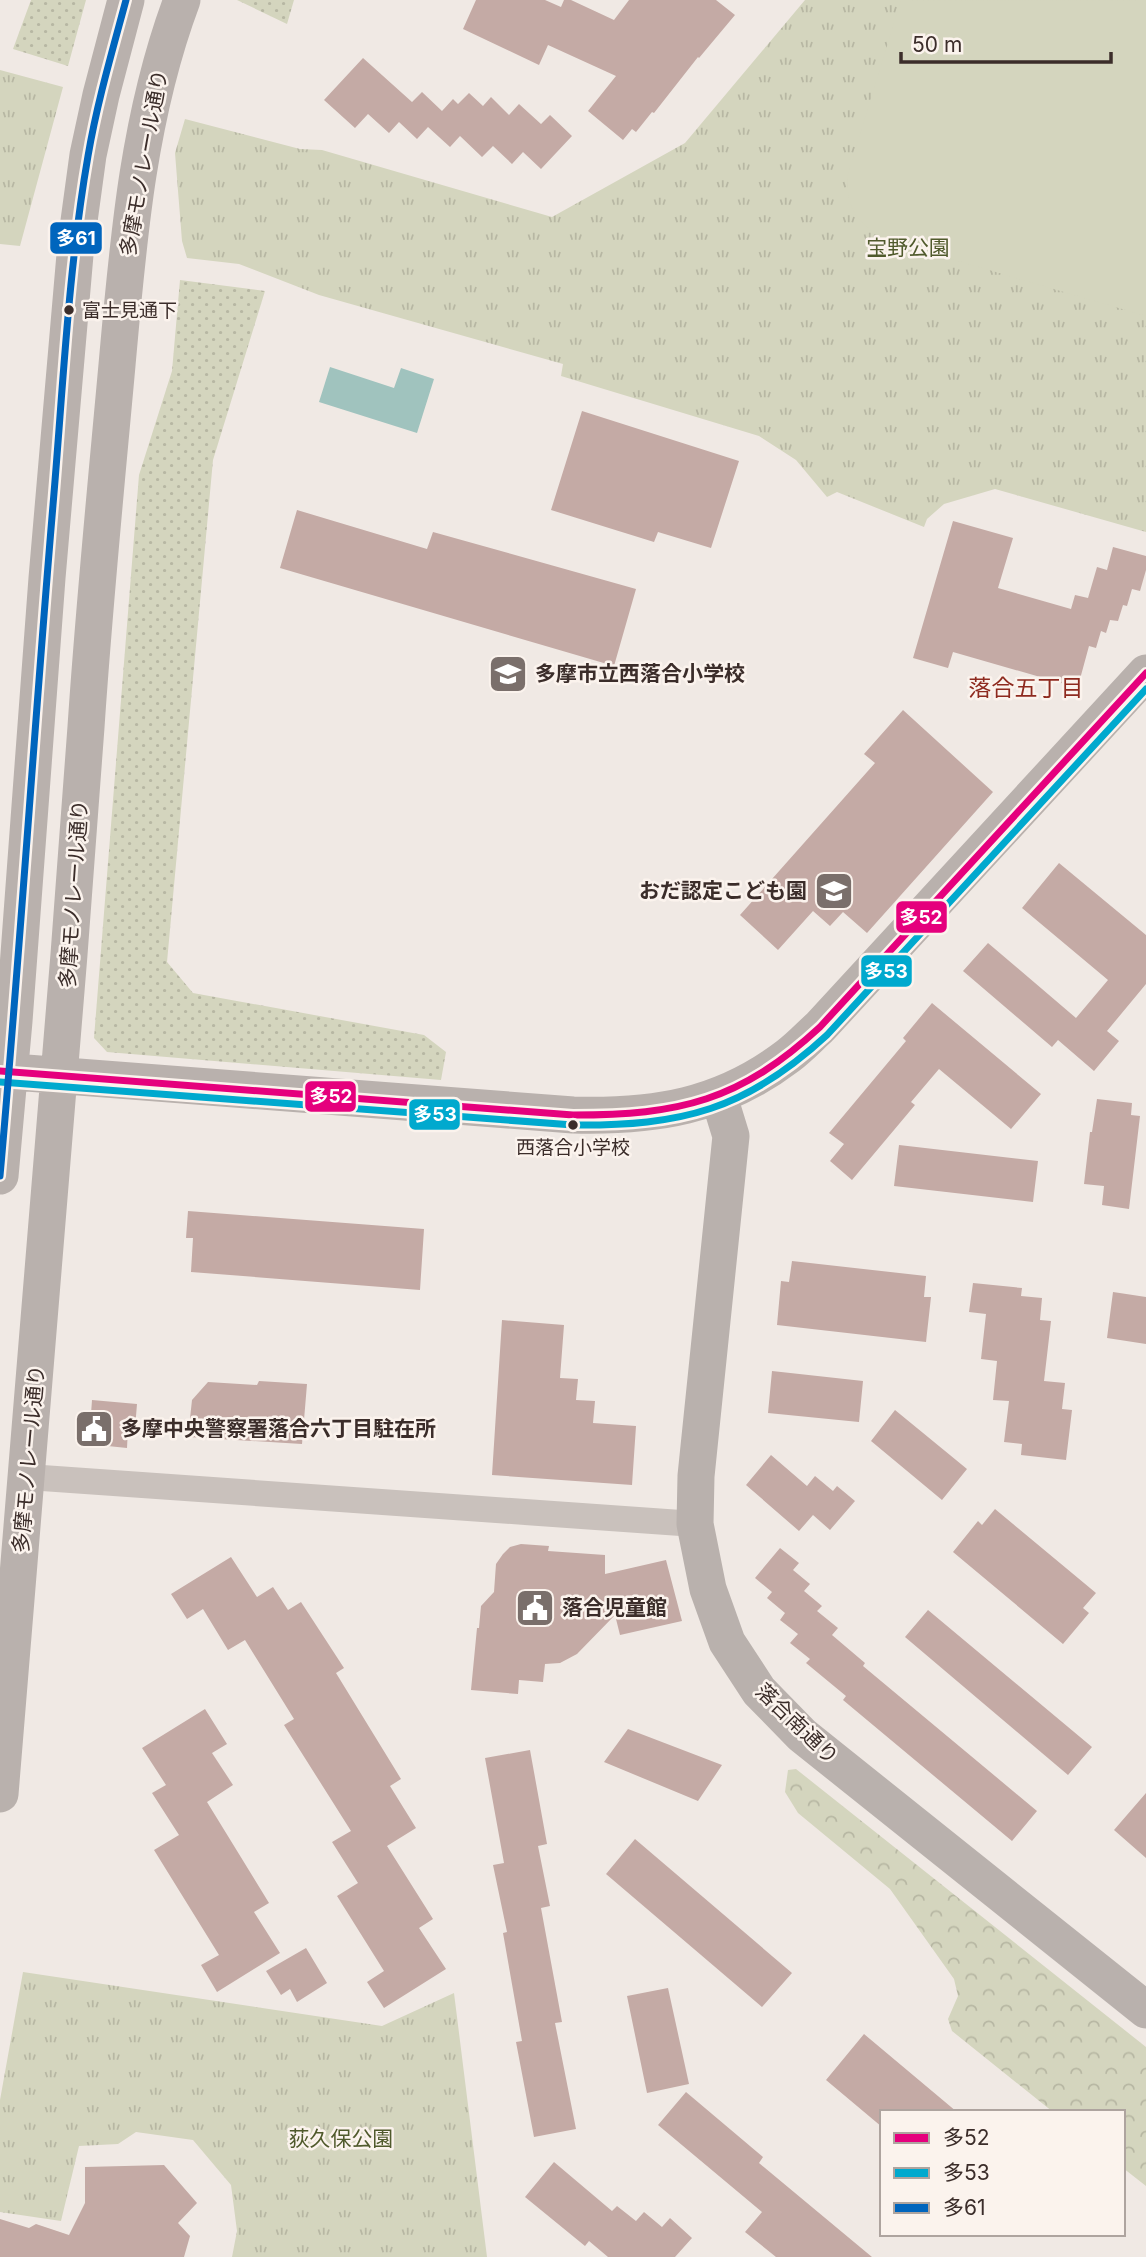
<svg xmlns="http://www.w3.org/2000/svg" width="1146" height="2257" font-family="Inter,'Noto Sans JP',sans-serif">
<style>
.grass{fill:url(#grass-dots)}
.forest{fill:url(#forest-crowns)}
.park{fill:url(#park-tufts)}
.garden{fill:#d4d5be}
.water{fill:#a0c3be}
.building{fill:#c4aaa5}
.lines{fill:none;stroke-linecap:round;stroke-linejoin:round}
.street{stroke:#c9c1bc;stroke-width:26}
.secondary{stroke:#b9b1ad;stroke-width:37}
.bus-1-casing{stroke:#fbf3ed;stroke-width:12}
.bus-2-casing{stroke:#fbf3ed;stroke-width:12}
.bus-3-casing{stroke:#fbf3ed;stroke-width:12}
.bus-1{stroke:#e5007d;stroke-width:7}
.bus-2{stroke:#00a9ce;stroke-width:7}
.bus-3{stroke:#0065bd;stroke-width:7}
.bus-dot{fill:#3b2d2a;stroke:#fbf3ed;stroke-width:2.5}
.labels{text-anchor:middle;stroke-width:5;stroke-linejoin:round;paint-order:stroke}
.bus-label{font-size:19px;fill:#3b2d2a;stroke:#fbf3ed;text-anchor:start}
.street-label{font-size:21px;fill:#3b2d2a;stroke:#fbf3ed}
.park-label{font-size:21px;fill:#505a2c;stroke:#fbf3ed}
.poi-label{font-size:21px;font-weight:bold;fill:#3b2d2a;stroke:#fbf3ed;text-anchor:start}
.neighbourhood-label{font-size:23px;fill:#8e2a1f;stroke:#fbf3ed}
.line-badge{stroke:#fbf3ed;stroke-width:2.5}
.badge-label{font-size:19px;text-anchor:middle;font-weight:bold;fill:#fff}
</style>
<defs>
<pattern id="grass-dots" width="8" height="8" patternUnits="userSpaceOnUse" patternTransform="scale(1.75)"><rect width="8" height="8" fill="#d4d5be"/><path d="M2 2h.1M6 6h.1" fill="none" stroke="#b7b7a3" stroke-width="1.8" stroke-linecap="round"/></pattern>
<pattern id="forest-crowns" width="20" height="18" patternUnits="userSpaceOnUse" patternTransform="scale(1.75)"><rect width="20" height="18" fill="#d4d5be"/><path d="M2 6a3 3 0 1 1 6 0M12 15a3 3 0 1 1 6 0" fill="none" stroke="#b7b7a3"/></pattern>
<pattern id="park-tufts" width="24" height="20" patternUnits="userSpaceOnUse" patternTransform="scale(1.75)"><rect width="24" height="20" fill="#d4d5be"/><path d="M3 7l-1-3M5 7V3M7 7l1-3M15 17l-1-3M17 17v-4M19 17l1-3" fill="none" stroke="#b7b7a3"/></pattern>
</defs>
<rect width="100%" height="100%" fill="#f0e9e4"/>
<!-- grass -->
<path class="grass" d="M 31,0 L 86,0 L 68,66 L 13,49 Z
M 237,0 L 294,0 L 287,24 Z
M 180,280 L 265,291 L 213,460 L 167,962 L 193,993 L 424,1035 L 446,1052 L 441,1080 L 107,1052 L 94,1038 L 139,475 L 172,371 Z"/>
<!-- forest -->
<path class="forest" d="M 796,1769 L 1146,2047 L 1146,2186 L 1123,2168 L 1123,2112 L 1053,2112 L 952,2031 L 948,2019 L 958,1996 L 954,1979 L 890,1889 L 798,1813 L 785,1792 L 788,1770 Z"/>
<!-- park -->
<path class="park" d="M 805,0 L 1146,0 L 1146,532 L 995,489 L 944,504 L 927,519 L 924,527 L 837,492 L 827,497 L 796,460 L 759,436 L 561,376 L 563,364 L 319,295 L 239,264 L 187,258 L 182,241 L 175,153 L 185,119 L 300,149 L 322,150 L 552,217 L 685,143 Z
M 0,70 L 63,87 L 20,246 L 0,244 Z
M 23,1972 L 382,2026 L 454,1993 L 487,2257 L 232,2257 L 237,2231 L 231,2185 L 193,2140 L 136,2132 L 118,2144 L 79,2146 L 61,2221 L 0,2212 L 0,2100 Z"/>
<!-- garden -->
<path class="garden" d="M 901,0 L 1146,1 L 1146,316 L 883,239 C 855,219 848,211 847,177 Z"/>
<!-- water -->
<path class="water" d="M 330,367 L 394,388 L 401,368 L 434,379 L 417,433 L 319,402 Z"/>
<!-- building -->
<path class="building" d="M 476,0 L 545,0 L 561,7 L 564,0 L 571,0 L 614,20 L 629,0 L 716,0 L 735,15 L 699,58 L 698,57 L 654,113 L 652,112 L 636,132 L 632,129 L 623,140 L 588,111 L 616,76 L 548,45 L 539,65 L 463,29 Z
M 363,58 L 412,102 L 422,92 L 442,111 L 453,99 L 458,104 L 469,93 L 483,106 L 491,97 L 509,115 L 519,104 L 541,124 L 550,115 L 572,136 L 541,169 L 523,152 L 512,164 L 493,146 L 482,157 L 460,136 L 450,147 L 428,127 L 417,139 L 399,122 L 389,133 L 368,114 L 355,128 L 324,100 Z
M 582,411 L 739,461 L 711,548 L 658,532 L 654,542 L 551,510 Z
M 297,510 L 427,549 L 433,532 L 636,589 L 614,666 L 280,568 Z
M 953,521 L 1013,538 L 998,588 L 1071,609 L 1075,595 L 1088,598 L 1097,567 L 1107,570 L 1113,547 L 1146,556 L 1146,570 L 1140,591 L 1132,589 L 1127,606 L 1123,605 L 1118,621 L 1110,620 L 1106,633 L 1101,631 L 1096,648 L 1089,646 L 1080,679 L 1070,676 L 1068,685 L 953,652 L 948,668 L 913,658 Z
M 903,710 L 993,792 L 867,933 L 843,912 L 830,926 L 813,911 L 778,950 L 740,915 L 875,763 L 864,754 Z
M 1059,863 L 1146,935 L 1146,984 L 1107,1031 L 1119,1041 L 1094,1071 L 1058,1040 L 1052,1047 L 963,971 L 988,943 L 1076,1018 L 1108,980 L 1022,908 Z
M 932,1003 L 1041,1094 L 1011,1129 L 939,1069 L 911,1102 L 915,1105 L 852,1180 L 830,1161 L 844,1144 L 829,1133 L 906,1041 L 903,1038 Z
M 1097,1099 L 1132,1103 L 1131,1115 L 1140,1116 L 1129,1209 L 1102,1205 L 1104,1186 L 1084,1184 L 1090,1132 L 1092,1132 Z
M 899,1145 L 1038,1161 L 1033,1202 L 894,1186 Z
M 188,1211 L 424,1229 L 420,1290 L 191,1272 L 193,1238 L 186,1238 Z
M 792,1261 L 926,1276 L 924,1297 L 931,1297 L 926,1342 L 777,1325 L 781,1281 L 789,1282 Z
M 973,1283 L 1022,1288 L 1021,1296 L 1042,1298 L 1040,1320 L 1051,1321 L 1044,1381 L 1065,1383 L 1062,1409 L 1072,1410 L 1066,1460 L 1021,1455 L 1022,1444 L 1004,1442 L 1009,1401 L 993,1400 L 997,1361 L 981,1359 L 986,1314 L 969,1312 Z
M 1113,1292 L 1146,1297 L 1146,1344 L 1107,1338 Z
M 502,1320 L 564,1325 L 560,1378 L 578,1379 L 576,1400 L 595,1401 L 593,1423 L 636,1426 L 632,1485 L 492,1475 Z
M 772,1371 L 863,1381 L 859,1422 L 768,1413 Z
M 259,1381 L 307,1384 L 302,1444 L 188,1437 L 192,1400 L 208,1382 L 257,1385 Z
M 92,1400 L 137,1404 L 135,1428 L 128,1428 L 127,1448 L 79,1443 L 81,1413 L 91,1414 Z
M 895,1410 L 967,1469 L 942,1500 L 871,1441 Z
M 771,1455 L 807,1486 L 815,1476 L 833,1491 L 837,1486 L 855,1501 L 830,1530 L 813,1515 L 799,1531 L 746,1485 Z
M 995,1509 L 1096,1593 L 1083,1608 L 1089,1613 L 1063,1644 L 953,1552 L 978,1521 L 982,1525 Z
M 521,1544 L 549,1546 L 548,1551 L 605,1555 L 605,1574 L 666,1560 L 682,1621 L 620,1635 L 615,1615 L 577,1654 L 560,1663 L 545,1664 L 543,1682 L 519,1680 L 518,1694 L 471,1690 L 477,1628 L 479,1628 L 481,1606 L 494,1592 L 496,1564 L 503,1554 L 510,1547 Z
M 780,1548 L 799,1563 L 793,1570 L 810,1584 L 804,1591 L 822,1606 L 817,1611 L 838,1628 L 832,1635 L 865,1663 L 863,1666 L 1037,1811 L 1012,1841 L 843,1700 L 846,1696 L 806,1663 L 810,1659 L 790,1643 L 798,1634 L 780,1620 L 785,1613 L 767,1598 L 772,1592 L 755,1578 Z
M 231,1557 L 257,1597 L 273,1587 L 288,1610 L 301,1602 L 344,1668 L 336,1673 L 401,1779 L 390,1786 L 416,1828 L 387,1846 L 433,1919 L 419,1928 L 446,1969 L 384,2008 L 367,1982 L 384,1971 L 337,1896 L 358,1883 L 332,1842 L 351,1831 L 284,1725 L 294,1719 L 245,1640 L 228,1650 L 203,1609 L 187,1619 L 171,1594 Z
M 928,1610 L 1092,1747 L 1068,1775 L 905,1637 Z
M 205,1709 L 227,1744 L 212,1753 L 233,1785 L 207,1802 L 269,1903 L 254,1912 L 280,1953 L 217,1992 L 201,1965 L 219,1955 L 154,1850 L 179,1835 L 152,1793 L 166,1785 L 142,1748 Z
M 628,1729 L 722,1765 L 698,1801 L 604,1762 Z
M 530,1750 L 547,1844 L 538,1846 L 550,1906 L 541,1908 L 562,2022 L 555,2023 L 576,2129 L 534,2137 L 516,2042 L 522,2041 L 503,1933 L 507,1932 L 493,1865 L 504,1863 L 485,1758 Z
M 1146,1793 L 1146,1858 L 1114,1830 Z
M 635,1839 L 792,1973 L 762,2007 L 606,1874 Z
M 306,1948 L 327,1983 L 297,2002 L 290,1989 L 281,1995 L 266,1971 Z
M 668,1988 L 689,2084 L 647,2093 L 627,1996 Z
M 864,2034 L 957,2112 L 882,2112 L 882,2127 L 826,2080 Z
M 686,2092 L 763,2157 L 759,2163 L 872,2257 L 776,2257 L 745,2232 L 762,2212 L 658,2125 Z
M 554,2162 L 612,2211 L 617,2206 L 636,2221 L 644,2212 L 662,2227 L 670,2218 L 692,2238 L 675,2257 L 608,2257 L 589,2241 L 585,2246 L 525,2197 Z
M 164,2165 L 197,2203 L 178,2223 L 190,2236 L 184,2257 L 0,2257 L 0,2219 L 29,2228 L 36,2224 L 69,2235 L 85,2203 L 85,2167 Z"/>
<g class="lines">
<!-- street -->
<path class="street" d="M 28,1477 L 695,1524"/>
<!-- secondary -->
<path class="secondary" d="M 0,1071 L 573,1115 C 655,1117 721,1107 788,1056 C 800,1047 810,1036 820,1027 L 1146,673
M 719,1097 L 731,1136 L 696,1476 L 695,1524 L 708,1589 L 727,1642 L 759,1691 L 802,1735 L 1146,2010
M 0,1176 L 14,1021 L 47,578 L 76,243 L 88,155 L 101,95 L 126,0
M 0,1794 C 31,1439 60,1083 86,727 C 94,606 106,486 117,365 C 128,242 138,117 182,0"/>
<!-- bus-1 casing -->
<g class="bus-1-casing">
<path id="bus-1" d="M 0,1071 L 573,1115 C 680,1115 740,1101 820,1027 L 1146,673"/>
</g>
<!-- bus-2 casing -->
<g class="bus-2-casing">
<path id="bus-2" d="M 0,1082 L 573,1125 C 682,1126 746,1110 827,1035 L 1146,689"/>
</g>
<!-- bus-3 casing -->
<g class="bus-3-casing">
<path id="bus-3" d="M 0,1176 C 20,953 34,729 53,505 C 63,389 68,271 88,156 C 97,103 112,52 126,0"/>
</g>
<!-- bus-1 -->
<use href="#bus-1" class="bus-1"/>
<!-- bus-2 -->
<use href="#bus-2" class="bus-2"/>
<!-- bus-3 -->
<use href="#bus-3" class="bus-3"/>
</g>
<!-- icons -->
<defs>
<g id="school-square" transform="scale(2.0125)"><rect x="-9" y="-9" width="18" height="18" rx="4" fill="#7a6f6b" stroke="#fbf3ed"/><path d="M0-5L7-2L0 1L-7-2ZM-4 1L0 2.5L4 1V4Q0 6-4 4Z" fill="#fff"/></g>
<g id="civic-square" transform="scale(2.0125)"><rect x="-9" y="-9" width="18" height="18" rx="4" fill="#7a6f6b" stroke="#fbf3ed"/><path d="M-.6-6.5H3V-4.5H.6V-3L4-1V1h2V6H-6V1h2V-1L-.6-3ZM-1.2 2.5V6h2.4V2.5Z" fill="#fff"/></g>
</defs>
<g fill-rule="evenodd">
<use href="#school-square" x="508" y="674"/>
<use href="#school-square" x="834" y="891"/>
<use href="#civic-square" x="94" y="1429"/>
<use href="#civic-square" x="535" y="1608"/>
</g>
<!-- markers -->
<g class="bus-dot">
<circle cx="69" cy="310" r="6"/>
<circle cx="573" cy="1125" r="6"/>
</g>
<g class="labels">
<!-- bus labels -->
<g class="bus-label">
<text x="82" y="317">富士見通下</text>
<text x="573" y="1154" text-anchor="middle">西落合小学校</text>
</g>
<!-- street labels -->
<g class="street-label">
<text transform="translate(144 163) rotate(-80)" y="7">多摩モノレール通り</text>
<text transform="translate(74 894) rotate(-86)" y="7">多摩モノレール通り</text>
<text transform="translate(29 1459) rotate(-85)" y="7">多摩モノレール通り</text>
<text transform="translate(797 1724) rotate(44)" y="7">落合南通り</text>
</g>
<!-- park labels -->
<g class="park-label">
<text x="908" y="255">宝野公園</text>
<text x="341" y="2146">荻久保公園</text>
</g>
<!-- poi labels -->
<g class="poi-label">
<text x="535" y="681">多摩市立西落合小学校</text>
<text x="807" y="898" text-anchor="end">おだ認定こども園</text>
<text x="121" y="1436">多摩中央警察署落合六丁目駐在所</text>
<text x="562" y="1615">落合児童館</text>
</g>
<!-- neighbourhood labels -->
<g class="neighbourhood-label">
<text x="1026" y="696">落合五丁目</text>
</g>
</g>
<g class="line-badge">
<rect x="49" y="221" width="54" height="34" rx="7" fill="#0065bd"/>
<rect x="895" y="900" width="53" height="34" rx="7" fill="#e5007d"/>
<rect x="860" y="954" width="53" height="34" rx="7" fill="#00a9ce"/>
<rect x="304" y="1080" width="53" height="33" rx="7" fill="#e5007d"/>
<rect x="408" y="1098" width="53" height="33" rx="7" fill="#00a9ce"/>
</g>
<g class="badge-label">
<text x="76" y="245">多61</text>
<text x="921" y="924">多52</text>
<text x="886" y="978">多53</text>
<text x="331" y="1103">多52</text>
<text x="435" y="1121">多53</text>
</g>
<!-- legend -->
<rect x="880" y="2110" width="245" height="126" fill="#fbf3ed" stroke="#aea49f" stroke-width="2"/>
<rect x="894" y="2133" width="35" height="10" fill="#e5007d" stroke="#aea49f" stroke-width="2"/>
<text x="943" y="2145" font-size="21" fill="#3b2d2a">多52</text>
<rect x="894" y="2168" width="35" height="10" fill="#00a9ce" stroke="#aea49f" stroke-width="2"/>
<text x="943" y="2180" font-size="21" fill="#3b2d2a">多53</text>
<rect x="894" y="2203" width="35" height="10" fill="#0065bd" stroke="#aea49f" stroke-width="2"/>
<text x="943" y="2215" font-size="21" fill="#3b2d2a">多61</text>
<!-- scale -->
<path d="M901 52v10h210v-10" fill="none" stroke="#3b2d2a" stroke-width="3.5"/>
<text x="912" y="52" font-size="21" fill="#3b2d2a" stroke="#fbf3ed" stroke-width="5" paint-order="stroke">50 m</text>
</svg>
